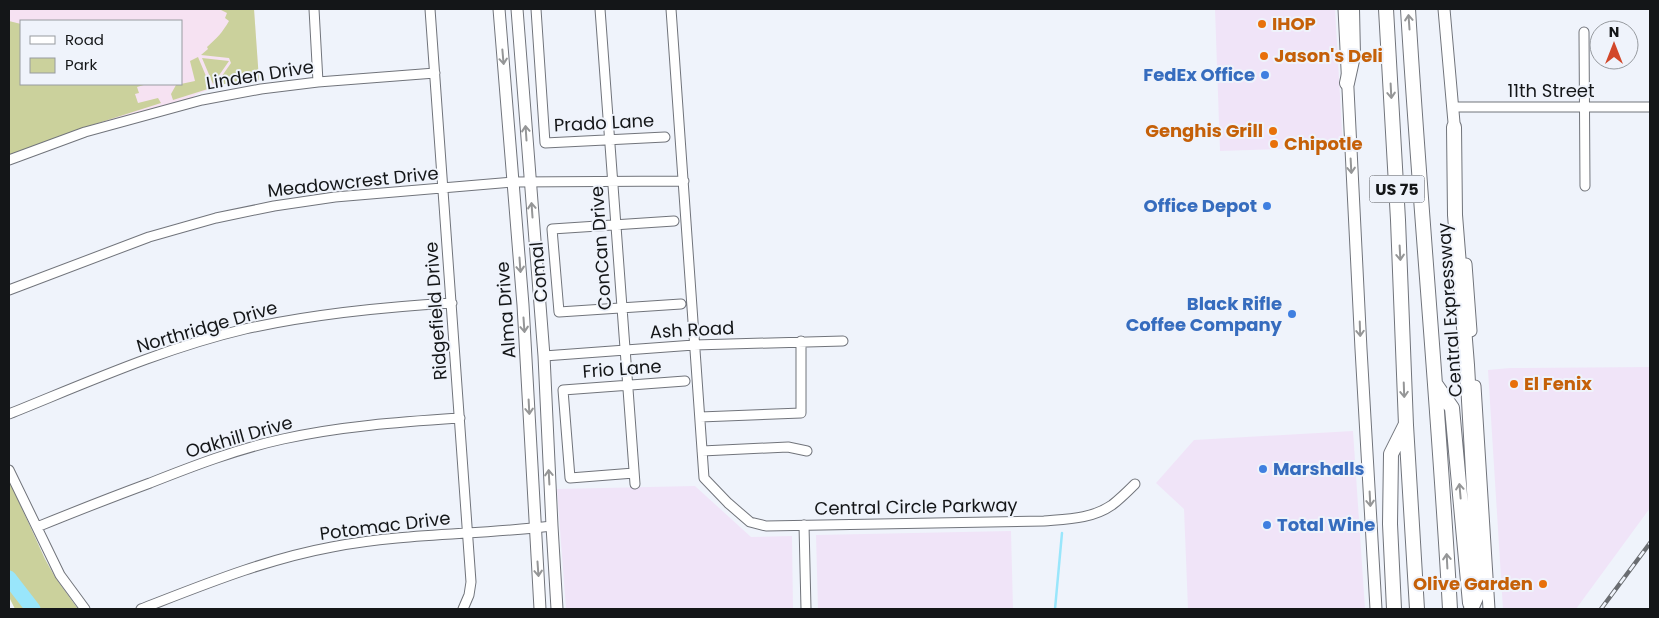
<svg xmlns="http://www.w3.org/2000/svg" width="1659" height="618" font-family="Poppins,sans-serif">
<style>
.commercial{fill:#f0e4f8}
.education{fill:#f6e2f2;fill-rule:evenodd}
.green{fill:#cbd19c}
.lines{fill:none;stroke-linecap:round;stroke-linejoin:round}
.stream{stroke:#99e6fb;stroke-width:2.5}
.river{stroke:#99e6fb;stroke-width:15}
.minor-casing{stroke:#71747b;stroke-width:11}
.major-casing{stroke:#71747b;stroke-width:13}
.highway-casing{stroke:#71747b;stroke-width:16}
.minor{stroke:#fff;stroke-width:9}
.major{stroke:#fff;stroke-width:11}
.highway{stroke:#fff;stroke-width:14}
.rail-casing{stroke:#6a6d71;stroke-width:4.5}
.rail{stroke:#eff3fb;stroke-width:2.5;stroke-dasharray:8;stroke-linecap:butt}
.oneway{stroke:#959697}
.food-dot{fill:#e8710a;stroke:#eff3fb;stroke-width:2}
.shop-dot{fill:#3f7fe0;stroke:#eff3fb;stroke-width:2}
.labels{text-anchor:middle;stroke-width:4;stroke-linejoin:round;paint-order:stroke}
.shield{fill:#eff3fb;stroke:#56585c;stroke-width:1}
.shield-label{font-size:16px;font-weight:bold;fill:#141618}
.food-label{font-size:18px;font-weight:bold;fill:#c56008;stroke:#eff3fb;text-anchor:start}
.street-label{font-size:18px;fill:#141618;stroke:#eff3fb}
.shop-label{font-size:18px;font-weight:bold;fill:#366cbe;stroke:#eff3fb;text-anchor:end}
</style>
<rect width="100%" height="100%" fill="#eff3fb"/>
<!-- commercial -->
<path class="commercial" d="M 1215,9 L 1335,9 L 1343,147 L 1220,151 Z
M 1650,367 L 1650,508 L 1576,609 L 1503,609 L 1488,370 L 1510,368 Z
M 1353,431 L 1365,609 L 1188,609 L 1184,509 L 1156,483 L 1194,440 Z
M 695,486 L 751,537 L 792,536 L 793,609 L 566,609 L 557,489 Z
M 1011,531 L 1013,609 L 818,609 L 816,535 Z"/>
<!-- education -->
<path class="education" d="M 9,9 L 254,9 L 259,81 L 250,83 L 243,80 L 221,85 L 197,94 L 190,99 L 9,160 ZM 21,21 L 181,21 L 181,84 L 21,84 Z"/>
<!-- green -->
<path class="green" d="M 219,9 L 254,9 L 259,80 L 252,83 L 244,80 L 215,86 L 231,63 L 229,58 L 201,55 L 208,49 L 207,47 C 217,38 222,33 229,21 L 225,18 L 227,13 Z
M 9,21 L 21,24 L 21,84 L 147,84 L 137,87 L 139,93 L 135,94 L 138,103 L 158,98 L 161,103 L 89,126 L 9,156 Z
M 198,57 L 211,88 L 173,100 L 171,94 L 176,85 L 195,81 L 190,61 Z
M 202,58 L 229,61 L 213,84 Z
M 9,480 L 45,559 L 55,577 L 78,609 L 15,609 L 9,597 Z"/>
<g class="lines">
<!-- stream -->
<path class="stream" d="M 1055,609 L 1062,533"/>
<!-- river -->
<path class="river" d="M 9,578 L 33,609"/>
<!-- minor casing -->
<g class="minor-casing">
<path id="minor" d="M 314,9 L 318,82
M 430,9 L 471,582 L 469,595 L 463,609
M 536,9 L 545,143 L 665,137
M 600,9 L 635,484
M 671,9 L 704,478 L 728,503 L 750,522 L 766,526 L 1044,521 C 1067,519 1092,519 1112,505 C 1120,499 1128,491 1135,484
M 1584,32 L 1585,186
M 1453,107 L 1650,107
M 9,160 L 85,132 L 202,100 L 261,89 L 318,82 L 435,73
M 674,221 L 552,229 L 559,312 L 681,304
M 9,290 L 149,237 L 216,218 L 274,206 L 335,197 L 514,182 L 684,181
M 544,356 L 694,345 L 843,341
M 9,414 C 86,383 164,348 245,329 C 313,314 382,307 452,303
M 700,417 L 801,413 L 801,341
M 702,451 L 788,447 L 807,451
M 9,470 L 60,575 L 85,609
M 634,473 L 570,478 L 563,390 L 685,381
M 804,525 L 806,609
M 37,527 C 74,512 112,497 150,483 C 193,466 237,449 283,439 C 341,426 401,422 460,418
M 141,609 C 203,585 266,559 332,547 C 405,533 479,535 552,526"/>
</g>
<!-- major casing -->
<g class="major-casing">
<path id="major" d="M 499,9 L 523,305 L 540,609
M 517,9 L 544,356 L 552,526 L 557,609
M 1344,9 L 1361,349 L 1376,609
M 1444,9 L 1455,134
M 1466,264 L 1471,331
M 1475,386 L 1489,609"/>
</g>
<!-- highway casing -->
<g class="highway-casing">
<path id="highway" d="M 1386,9 L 1398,220 L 1406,425 L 1417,609
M 1408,9 C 1420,209 1439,409 1450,609
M 1347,83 L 1353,56 L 1352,9
M 1454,127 L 1455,215 L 1467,365 L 1477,543 L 1478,593 L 1471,609
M 1436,385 L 1452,408 L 1470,603
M 1394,609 L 1390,524 L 1391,454 L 1405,426"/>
</g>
<!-- minor -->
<use href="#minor" class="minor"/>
<!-- major -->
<use href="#major" class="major"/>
<!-- highway -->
<use href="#highway" class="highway"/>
<!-- rail casing -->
<g class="rail-casing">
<path id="rail" d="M 1601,609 L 1650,543"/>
</g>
<!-- rail -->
<use href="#rail" class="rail"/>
</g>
<!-- one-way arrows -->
<defs><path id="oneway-shaft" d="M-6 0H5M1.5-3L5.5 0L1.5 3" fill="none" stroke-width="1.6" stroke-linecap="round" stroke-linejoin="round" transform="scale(1.25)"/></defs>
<g class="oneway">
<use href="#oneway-shaft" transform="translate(1409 22) rotate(-94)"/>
<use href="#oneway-shaft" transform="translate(503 57) rotate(85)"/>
<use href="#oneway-shaft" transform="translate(1391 91) rotate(87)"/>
<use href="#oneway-shaft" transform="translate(526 133) rotate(-94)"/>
<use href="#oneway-shaft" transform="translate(1351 166) rotate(87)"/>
<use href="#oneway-shaft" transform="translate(532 210) rotate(-94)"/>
<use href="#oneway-shaft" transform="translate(1400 253) rotate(87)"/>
<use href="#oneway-shaft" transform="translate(520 265) rotate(86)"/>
<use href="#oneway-shaft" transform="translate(524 325) rotate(86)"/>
<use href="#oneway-shaft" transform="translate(1360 329) rotate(88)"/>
<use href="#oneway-shaft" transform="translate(1404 390) rotate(88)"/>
<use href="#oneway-shaft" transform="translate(529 407) rotate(87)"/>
<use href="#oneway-shaft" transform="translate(549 477) rotate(-93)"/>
<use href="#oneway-shaft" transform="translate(1460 491) rotate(-95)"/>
<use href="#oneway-shaft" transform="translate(1370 499) rotate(87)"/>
<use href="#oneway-shaft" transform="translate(1447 561) rotate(-93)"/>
<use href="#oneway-shaft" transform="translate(538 569) rotate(86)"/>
</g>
<!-- markers -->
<g class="food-dot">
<circle cx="1262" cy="24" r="5"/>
<circle cx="1264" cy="56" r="5"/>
<circle cx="1273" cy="131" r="5"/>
<circle cx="1274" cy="144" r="5"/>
<circle cx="1514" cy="384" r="5"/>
<circle cx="1543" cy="584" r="5"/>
</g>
<g class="shop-dot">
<circle cx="1265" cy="75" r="5"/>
<circle cx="1267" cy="206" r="5"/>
<circle cx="1292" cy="314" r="5"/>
<circle cx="1263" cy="469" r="5"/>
<circle cx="1267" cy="525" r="5"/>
</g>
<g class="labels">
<!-- shield labels -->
<rect class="shield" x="1369.5" y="175.5" width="55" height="27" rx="4"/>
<g class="shield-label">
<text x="1397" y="195">US 75</text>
</g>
<!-- food labels -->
<g class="food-label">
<text x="1272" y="30">IHOP</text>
<text x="1274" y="62">Jason's Deli</text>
<text x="1263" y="137" text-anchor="end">Genghis Grill</text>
<text x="1284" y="150">Chipotle</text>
<text x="1524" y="390">El Fenix</text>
<text x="1533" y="590" text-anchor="end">Olive Garden</text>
</g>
<!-- street labels -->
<g class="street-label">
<text transform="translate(260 75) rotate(-9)" y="6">Linden Drive</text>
<text x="1551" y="97">11th Street</text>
<text transform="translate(604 123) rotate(-3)" y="6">Prado Lane</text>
<text transform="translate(353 182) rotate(-6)" y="6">Meadowcrest Drive</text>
<text transform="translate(601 248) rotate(-94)" y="6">ConCan Drive</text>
<text transform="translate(539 272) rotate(-95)" y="6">Comal</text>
<text transform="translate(506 310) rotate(-94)" y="6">Alma Drive</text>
<text transform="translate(1450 310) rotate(-94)" y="6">Central Expressway</text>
<text transform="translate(436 311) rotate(-94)" y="6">Ridgefield Drive</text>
<text transform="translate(207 327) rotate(-16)" y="6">Northridge Drive</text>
<text transform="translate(692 330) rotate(-3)" y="6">Ash Road</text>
<text transform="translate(622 369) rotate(-4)" y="6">Frio Lane</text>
<text transform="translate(239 437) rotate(-16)" y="6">Oakhill Drive</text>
<text transform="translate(916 507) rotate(-1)" y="6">Central Circle Parkway</text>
<text transform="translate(385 526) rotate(-7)" y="6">Potomac Drive</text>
</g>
<!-- shop labels -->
<g class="shop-label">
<text x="1255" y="81">FedEx Office</text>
<text x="1257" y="212">Office Depot</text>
<text x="1282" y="310">Black Rifle<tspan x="1282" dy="21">Coffee Company</tspan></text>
<text x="1273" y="475" text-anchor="start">Marshalls</text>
<text x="1277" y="531" text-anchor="start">Total Wine</text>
</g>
</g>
<!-- border -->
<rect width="1659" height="618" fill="none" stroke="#141618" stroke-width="20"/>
<!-- legend -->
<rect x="20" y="20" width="162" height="65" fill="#eff3fb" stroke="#979ba0"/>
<rect x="30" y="36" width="25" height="8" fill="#ffffff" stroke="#979ba0"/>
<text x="65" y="45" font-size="15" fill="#141618">Road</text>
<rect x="30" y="58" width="25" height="15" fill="#cbd19c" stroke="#979ba0"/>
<text x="65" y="70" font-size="15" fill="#141618">Park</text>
<!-- north arrow -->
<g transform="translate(1614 45)"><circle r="24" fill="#eff3fb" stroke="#979ba0"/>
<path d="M0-4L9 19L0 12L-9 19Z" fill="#d2472a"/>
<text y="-8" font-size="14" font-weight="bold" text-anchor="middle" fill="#141618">N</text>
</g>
</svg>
